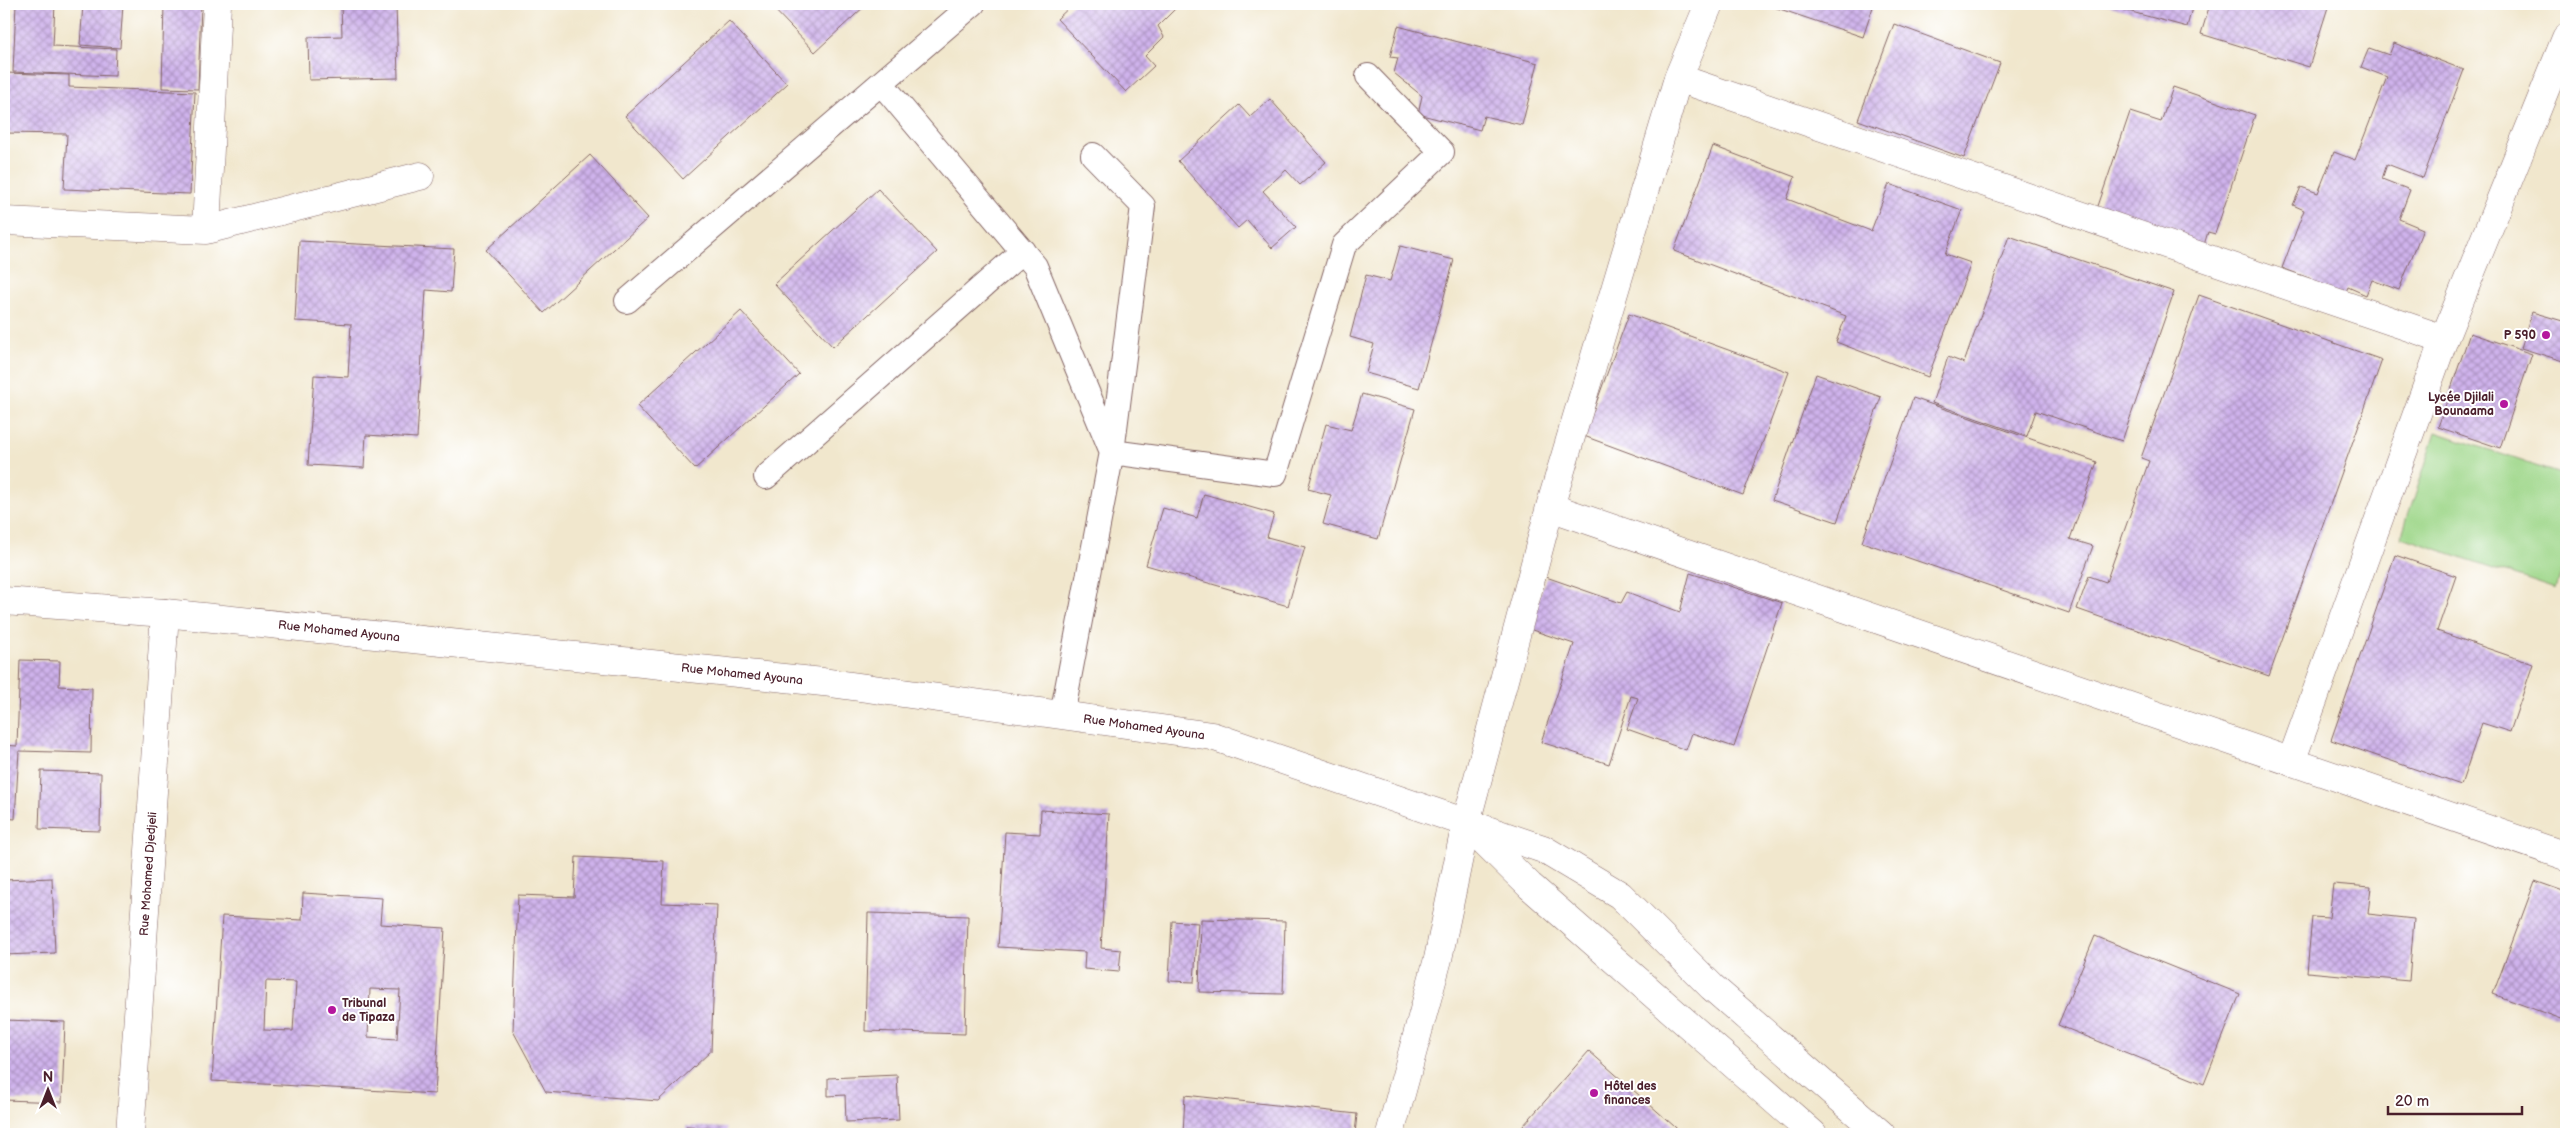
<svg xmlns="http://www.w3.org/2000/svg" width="2570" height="1138" font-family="'Balsamiq Sans',sans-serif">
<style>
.grass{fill:#9fd78a;stroke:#747b5a}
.building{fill:url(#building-cross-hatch);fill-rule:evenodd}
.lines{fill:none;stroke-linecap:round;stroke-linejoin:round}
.service-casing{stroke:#846564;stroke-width:26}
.minor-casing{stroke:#846564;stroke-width:29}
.secondary-casing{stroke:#846564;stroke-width:29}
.service{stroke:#fff;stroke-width:24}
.minor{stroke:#fff;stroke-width:28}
.secondary{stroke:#fff;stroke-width:28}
.poi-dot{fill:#b5179e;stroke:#fff;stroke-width:2}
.labels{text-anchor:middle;stroke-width:4;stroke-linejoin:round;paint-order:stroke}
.poi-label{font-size:12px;font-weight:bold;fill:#4a1f2b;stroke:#fff;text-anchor:end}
.street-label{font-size:12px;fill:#4a1f2b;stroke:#fff}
</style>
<defs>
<pattern id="building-cross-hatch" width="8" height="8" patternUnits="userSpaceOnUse" patternTransform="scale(1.25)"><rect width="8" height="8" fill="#cfb3ec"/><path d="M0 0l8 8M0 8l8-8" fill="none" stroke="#aa91bf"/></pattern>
</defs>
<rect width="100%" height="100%" fill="#fff"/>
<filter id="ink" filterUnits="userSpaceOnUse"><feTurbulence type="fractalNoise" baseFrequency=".02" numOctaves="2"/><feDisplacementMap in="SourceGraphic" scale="10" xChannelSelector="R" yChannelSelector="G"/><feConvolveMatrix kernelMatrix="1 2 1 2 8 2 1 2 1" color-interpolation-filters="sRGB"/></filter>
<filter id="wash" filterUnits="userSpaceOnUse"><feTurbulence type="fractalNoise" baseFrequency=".0096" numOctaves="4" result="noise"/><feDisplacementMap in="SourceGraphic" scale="20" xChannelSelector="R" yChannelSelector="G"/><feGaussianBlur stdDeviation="1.12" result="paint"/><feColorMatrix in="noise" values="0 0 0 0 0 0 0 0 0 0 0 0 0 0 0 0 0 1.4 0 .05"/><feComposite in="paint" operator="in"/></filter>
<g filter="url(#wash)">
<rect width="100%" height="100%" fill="#f1e7cd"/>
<!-- grass -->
<path class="grass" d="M 2436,432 L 2566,476 L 2566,558 L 2556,589 L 2401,537 Z"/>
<g id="blocks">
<!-- building -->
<path class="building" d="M 16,4 L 55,4 L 53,46 L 116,49 L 115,76 L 13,72 Z
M 83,4 L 123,4 L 120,48 L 80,45 Z
M 164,4 L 201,4 L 198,89 L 162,88 Z
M 341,4 L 396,4 L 398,78 L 309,80 L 308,37 L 342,36 Z
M 769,4 L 867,4 L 815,52 Z
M 1073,4 L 1093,5 L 1180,4 L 1158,26 L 1164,37 L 1145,56 L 1154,66 L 1126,92 L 1057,19 Z
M 1765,4 L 1874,4 L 1863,37 Z
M 2102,4 L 2193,4 L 2187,27 Z
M 2210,4 L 2329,4 L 2309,67 L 2201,34 Z
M 729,21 L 787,84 L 683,179 L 625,116 Z
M 1894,24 L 2000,63 L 1964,158 L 1858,120 Z
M 1398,26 L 1538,63 L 1522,125 L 1484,116 L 1480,130 L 1418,114 L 1422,96 L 1394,73 L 1398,58 L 1390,57 Z
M 2394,43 L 2464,70 L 2423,178 L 2387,164 L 2382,179 L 2410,190 L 2399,219 L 2423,229 L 2399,290 L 2372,280 L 2366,295 L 2348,287 L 2342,301 L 2310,290 L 2314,280 L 2282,268 L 2304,210 L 2293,205 L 2301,187 L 2318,193 L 2334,152 L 2355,160 L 2387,77 L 2361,67 L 2369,48 L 2389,55 Z
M 4,73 L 69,75 L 69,87 L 195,92 L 190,194 L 64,189 L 67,134 L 4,133 Z
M 2173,87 L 2255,115 L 2215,234 L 2208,232 L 2203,248 L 2096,212 L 2130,112 L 2161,122 Z
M 1270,99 L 1326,162 L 1300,185 L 1286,170 L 1263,191 L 1296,227 L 1272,248 L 1247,220 L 1238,228 L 1178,161 L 1239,105 L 1250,117 Z
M 1713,146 L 1795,177 L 1787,199 L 1871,231 L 1889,184 L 1962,210 L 1945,254 L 1971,263 L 1928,377 L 1836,342 L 1846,316 L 1674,251 Z
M 590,155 L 648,218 L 544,313 L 486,250 Z
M 878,189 L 937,252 L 833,347 L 774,284 Z
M 2009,236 L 2174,292 L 2122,441 L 2036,411 L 2027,436 L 1932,403 L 1948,357 L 1964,363 Z
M 299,241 L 454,249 L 451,292 L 426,290 L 417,438 L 366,435 L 364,468 L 308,465 L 314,375 L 348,377 L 351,324 L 295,321 Z
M 1400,246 L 1454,260 L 1419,388 L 1366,373 L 1374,344 L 1350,337 L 1366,275 L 1390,281 Z
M 2199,295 L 2382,360 L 2269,676 L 2077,609 L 2089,576 L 2106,582 L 2149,461 L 2141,458 Z
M 741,311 L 799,374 L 695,469 L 637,406 Z
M 2532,312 L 2566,322 L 2566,362 L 2521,348 Z
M 1629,314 L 1789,372 L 1743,495 L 1584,436 Z
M 2470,333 L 2532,354 L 2500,448 L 2438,427 Z
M 1816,374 L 1881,397 L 1837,522 L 1772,500 Z
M 1362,394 L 1415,409 L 1378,539 L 1323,524 L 1331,495 L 1308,489 L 1326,424 L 1351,430 Z
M 1913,398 L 2097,462 L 2070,539 L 2093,546 L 2069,613 L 1862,542 Z
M 1204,494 L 1274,514 L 1267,537 L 1305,547 L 1288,606 L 1146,565 L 1163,508 L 1197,518 Z
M 2395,555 L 2456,576 L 2437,631 L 2533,664 L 2510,732 L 2482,723 L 2461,785 L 2331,740 Z
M 1690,573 L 1782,603 L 1734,747 L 1692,733 L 1686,750 L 1627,729 L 1638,698 L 1631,696 L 1609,764 L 1541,742 L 1574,644 L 1529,629 L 1546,577 L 1621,603 L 1627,592 L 1680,612 Z
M 20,660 L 60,661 L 59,686 L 92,688 L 91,753 L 19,751 L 15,819 L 4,818 L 4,745 L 17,746 Z
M 41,771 L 101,773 L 100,831 L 39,829 Z
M 1041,810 L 1109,814 L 1101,948 L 1121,950 L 1119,972 L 1084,969 L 1085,952 L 998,947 L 1005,832 L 1040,834 Z
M 576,857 L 664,861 L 662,903 L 717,905 L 711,1051 L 658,1101 L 546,1092 L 513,1031 L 518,895 L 574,897 Z
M 52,878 L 55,953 L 4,955 L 4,880 Z
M 2535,881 L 2566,892 L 2566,1021 L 2493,994 Z
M 2333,884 L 2371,887 L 2368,914 L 2414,919 L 2409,981 L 2307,972 L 2312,917 L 2329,918 Z
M 303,893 L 382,898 L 380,924 L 445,928 L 435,1094 L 212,1081 L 222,916 L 302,920 ZM 266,981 L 296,982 L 293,1031 L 264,1030 ZM 370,989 L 400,990 L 397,1039 L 368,1037 Z
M 868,913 L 968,916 L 965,1034 L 865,1031 Z
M 1201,919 L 1285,921 L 1283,994 L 1199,992 Z
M 1172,921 L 1198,923 L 1194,982 L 1169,981 Z
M 2095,936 L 2240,994 L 2204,1084 L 2058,1025 Z
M 4,1020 L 65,1022 L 62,1102 L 4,1100 Z
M 1589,1051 L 1683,1134 L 1516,1134 Z
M 897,1075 L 899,1120 L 846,1122 L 845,1095 L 828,1096 L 828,1078 Z
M 1185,1095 L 1357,1114 L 1355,1134 L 1183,1134 Z
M 686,1126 L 727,1128 L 726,1134 L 686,1134 Z"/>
</g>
</g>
<g filter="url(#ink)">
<use href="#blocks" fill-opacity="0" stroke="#846564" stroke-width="1"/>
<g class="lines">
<!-- service casing -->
<g class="service-casing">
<path id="service" d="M 881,83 L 1035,266 L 1112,452 L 1062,715
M 1093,155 L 1143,206 L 1112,452 L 1275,474 L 1344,245 L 1442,152 L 1368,76
M 627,301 L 973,4
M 766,477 L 1023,251"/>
</g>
<!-- minor casing -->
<g class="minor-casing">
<path id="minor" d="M 1678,78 L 2444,339
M 4,221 L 206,230 L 420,176
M 206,230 L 217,4
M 1550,507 L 2566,856
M 2291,762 L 2444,339 L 2566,38
M 130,1134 L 165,613
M 1390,1134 L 1438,959 L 1466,823 L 1550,507 L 1678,78 L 1709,4"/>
</g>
<!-- secondary casing -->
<g class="secondary-casing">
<path id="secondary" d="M 4,601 L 165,613 L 823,682 L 1212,736 L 1543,849 L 1620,895 L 1712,987 L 1881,1134
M 1472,829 L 1530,886 L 1813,1134"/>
</g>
<!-- service -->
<use href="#service" class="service"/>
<!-- minor -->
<use href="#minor" class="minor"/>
<!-- secondary -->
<use href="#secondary" class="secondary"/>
</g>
</g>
<!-- markers -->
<g class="poi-dot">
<circle cx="2546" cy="335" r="5"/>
<circle cx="2504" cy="404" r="5"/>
<circle cx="332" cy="1010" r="5"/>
<circle cx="1594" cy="1093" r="5"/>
</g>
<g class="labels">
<!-- poi labels -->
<g class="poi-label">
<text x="2536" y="339">P 590</text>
<text x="2494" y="401">Lycée Djilali<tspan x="2494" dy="14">Bounaama</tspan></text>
<text x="342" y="1007" text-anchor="start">Tribunal<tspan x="342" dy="14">de Tipaza</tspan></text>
<text x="1604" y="1090" text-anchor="start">Hôtel des<tspan x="1604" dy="14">finances</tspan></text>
</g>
<!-- street labels -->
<g class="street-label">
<text transform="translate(339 631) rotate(6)" y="4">Rue Mohamed Ayouna</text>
<text transform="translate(742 674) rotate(6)" y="4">Rue Mohamed Ayouna</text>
<text transform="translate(1144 727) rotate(8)" y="4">Rue Mohamed Ayouna</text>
<text transform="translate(148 874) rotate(-86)" y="4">Rue Mohamed Djedjeli</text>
</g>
</g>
<!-- margin -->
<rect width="2570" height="1138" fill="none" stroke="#fff" stroke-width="20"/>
<!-- north arrow -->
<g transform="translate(48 1090)" stroke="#ffffff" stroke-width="4" paint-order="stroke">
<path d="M0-4L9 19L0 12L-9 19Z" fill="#4a1f2b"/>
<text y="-8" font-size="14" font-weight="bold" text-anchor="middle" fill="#4a1f2b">N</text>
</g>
<!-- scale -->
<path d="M2388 1106v8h134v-8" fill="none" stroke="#4a1f2b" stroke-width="2.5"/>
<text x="2395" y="1106" font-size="15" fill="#4a1f2b" stroke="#ffffff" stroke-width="4" paint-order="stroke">20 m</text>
</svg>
